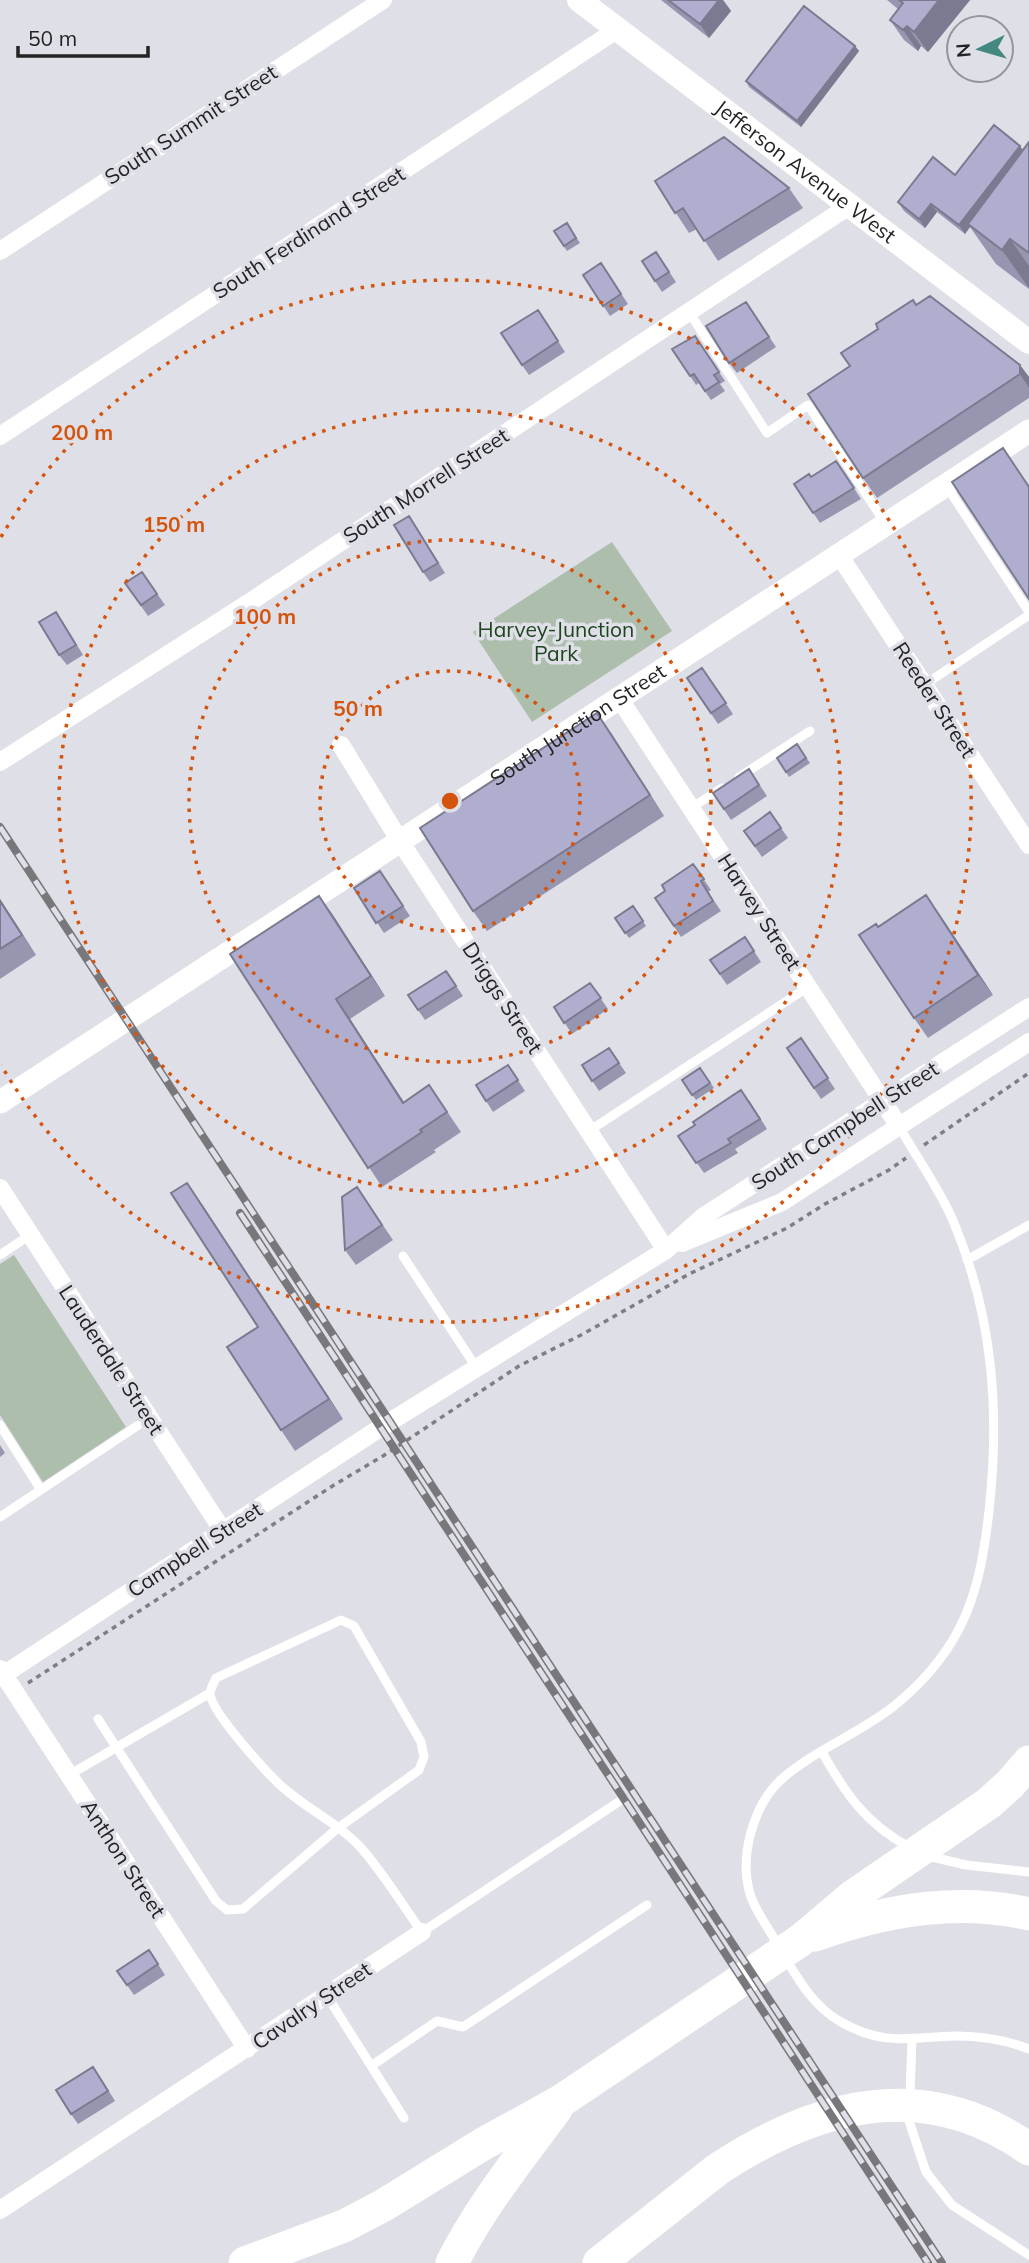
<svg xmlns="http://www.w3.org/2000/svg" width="1029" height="2263" font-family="Mulish,sans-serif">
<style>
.green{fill:#aebead}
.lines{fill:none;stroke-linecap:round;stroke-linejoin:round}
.path{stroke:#7e7e83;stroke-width:3.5;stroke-dasharray:5 5;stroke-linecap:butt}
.service{stroke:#fff;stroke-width:9}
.minor{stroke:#fff;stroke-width:18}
.tertiary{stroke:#fff;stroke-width:23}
.secondary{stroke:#fff;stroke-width:24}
.motorway{stroke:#fff;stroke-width:33}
.rail-casing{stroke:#77777c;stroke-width:8}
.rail{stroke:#dfdfe7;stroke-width:5;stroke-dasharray:16;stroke-linecap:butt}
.wall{fill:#9696b1}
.shaded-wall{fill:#7a7a90}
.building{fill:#afaece;stroke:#7a7a90;stroke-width:2}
.ring{fill:none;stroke:#d4540e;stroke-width:3.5;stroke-dasharray:3.5 7}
.labels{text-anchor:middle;stroke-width:7;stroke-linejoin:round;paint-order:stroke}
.street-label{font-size:21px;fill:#232325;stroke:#dfdfe7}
.park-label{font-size:21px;fill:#1f4520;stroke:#dfdfe7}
.centre{fill:#d4540e;stroke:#dfdfe7;stroke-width:3.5}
.ring-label{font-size:21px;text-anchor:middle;font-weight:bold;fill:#d4540e;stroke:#dfdfe7;stroke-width:7;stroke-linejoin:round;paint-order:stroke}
</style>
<rect width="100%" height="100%" fill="#dfdfe7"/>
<!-- green -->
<path class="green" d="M 612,542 L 672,631 L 532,722 L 473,632 Z
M 14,1255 L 126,1427 L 43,1482 L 0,1415 L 0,1264 Z"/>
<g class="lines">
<!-- path -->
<path class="path" d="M 924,1145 L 1029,1073
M 28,1683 L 334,1485 L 383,1456 L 519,1366 L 583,1334 L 689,1274 L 787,1228 L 825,1204 L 889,1170 L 906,1158"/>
<!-- service -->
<path class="service" d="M 689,312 L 767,433 L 808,405 L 885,523
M 947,487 L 1029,612
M 924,685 L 1029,615
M 739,777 L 810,731
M 691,808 L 722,788
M 899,1126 C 916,1157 941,1191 954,1223 C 993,1317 1000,1411 989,1511 C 985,1545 980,1581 966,1614 C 951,1650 925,1681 894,1706 C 860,1733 817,1749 784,1777 C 753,1803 738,1858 751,1897 C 756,1911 765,1923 772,1935 C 791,1966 808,2004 841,2022 C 885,2047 910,2037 956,2036 C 981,2036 1006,2040 1029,2049
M 589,1131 L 808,987
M 0,1255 L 30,1235
M 403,1256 L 476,1367
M 967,1260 L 1029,1225
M 0,1425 L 41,1490
M 0,1517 L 149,1418
M 98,1719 L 216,1901 L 227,1910 L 243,1909 L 338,1828 L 419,1770 L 424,1757 L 421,1742 L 354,1626 L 341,1620 L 216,1678 C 214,1682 211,1688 210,1693 C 210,1711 270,1777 286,1790 C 310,1811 341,1825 362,1849 C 384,1874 403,1906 422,1932 L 623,1799
M 822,1752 C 845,1793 866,1824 909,1847
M 69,1775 L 210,1693
M 928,1856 L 966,1865 L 1029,1872
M 327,1996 L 404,2118
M 912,2040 L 909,2121 L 926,2172 L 952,2205 L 1029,2255
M 371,2066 L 437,2021 L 463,2027 L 647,1905"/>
<!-- minor -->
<path class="minor" d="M 0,251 L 383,0
M 0,436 L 618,29
M 839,555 L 1029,845
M 619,698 L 899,1126
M 341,745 L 400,841 L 666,1250
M 0,762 L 253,600 L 849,206
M 0,1188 L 223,1531
M 682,1243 L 782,1202 L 1029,1042
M 0,1669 L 247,2049
M 0,1677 L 380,1428 L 666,1250 L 704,1216 L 1029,1007
M 0,2210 L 422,1932"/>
<!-- tertiary -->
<path class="tertiary" id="s1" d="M 0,1102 L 1029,431"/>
<!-- secondary -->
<path class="secondary" id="s2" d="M 579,0 L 1029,342"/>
<!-- motorway -->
<path class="motorway" d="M 815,1935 C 884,1910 957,1897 1029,1914
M 245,2263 L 344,2226 L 384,2205 L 483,2144 L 561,2101 L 801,1940 L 853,1896 L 989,1803 L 1010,1784 L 1029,1762
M 452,2263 C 480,2207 519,2159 556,2109
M 599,2263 L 718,2169 C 817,2104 924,2075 1029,2149"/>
<!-- rail casing -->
<g class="rail-casing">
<path id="rail" d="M 0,827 L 942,2263
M 240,1213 L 928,2263"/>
</g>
<!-- rail -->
<use href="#rail" class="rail"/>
</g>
<!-- wall -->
<path class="wall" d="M 661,0 L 723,0 L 731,11 L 709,38 Z
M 887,0 L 970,0 L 928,52 L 921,46 L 918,51 L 904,40 L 890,20 L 898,9 Z
M 855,46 L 859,51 L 801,127 L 749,87 L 746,81 Z
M 1029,142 L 1029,289 L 996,264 L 970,227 L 965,234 L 937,212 L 925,228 L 904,211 L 898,202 L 955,175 L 1023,150 Z
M 655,181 L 789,188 L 803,208 L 718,261 L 697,229 L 689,233 Z
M 567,223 L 580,243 L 567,251 L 554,231 Z
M 656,252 L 676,282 L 662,292 L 642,261 Z
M 601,263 L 628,304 L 610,316 L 583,275 Z
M 746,302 L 776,347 L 737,373 L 729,363 Z
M 916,305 L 1020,365 L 1029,377 L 1029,398 L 877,498 L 863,478 Z
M 538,310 L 565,352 L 529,375 L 522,365 Z
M 695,336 L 725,381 L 720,384 L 725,391 L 711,400 L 699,383 L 696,385 L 672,349 Z
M 836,461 L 861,499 L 820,523 L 794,484 L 811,477 Z
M 409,516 L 445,573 L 430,582 L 423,572 Z
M 142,572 L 165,605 L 148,616 L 125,583 Z
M 63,622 L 83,655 L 67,665 L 59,655 Z
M 702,668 L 733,714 L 718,724 L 687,678 Z
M 611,733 L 664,816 L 487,931 L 473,911 Z
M 797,744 L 810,763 L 789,777 L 777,758 Z
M 749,769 L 767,796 L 731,820 L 713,793 Z
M 770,812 L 788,838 L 762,857 L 744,831 Z
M 693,864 L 711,890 L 708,892 L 721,911 L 681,937 L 655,898 L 665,891 Z
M 380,871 L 410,916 L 384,933 L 354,888 Z
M 319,896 L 385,996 L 350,1019 L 404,1102 L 429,1085 L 461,1132 L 434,1150 L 436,1152 L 382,1187 L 230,954 Z
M 0,899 L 36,955 L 0,979 Z
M 633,906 L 646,926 L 629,938 L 615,918 Z
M 940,915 L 993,995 L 928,1038 L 914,1018 L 878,927 Z
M 745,937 L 761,962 L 727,985 L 710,960 Z
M 446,971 L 463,996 L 425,1020 L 418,1010 Z
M 590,983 L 608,1009 L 572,1034 L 554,1007 Z
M 801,1038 L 835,1089 L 821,1099 L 787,1048 Z
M 609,1048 L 626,1073 L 599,1091 L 582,1065 Z
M 508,1065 L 525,1091 L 493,1112 L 476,1085 Z
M 700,1068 L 714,1088 L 696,1100 L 682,1080 Z
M 749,1100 L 767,1129 L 735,1149 L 738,1153 L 704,1173 L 678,1136 Z
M 357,1187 L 393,1240 L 356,1265 L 345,1250 Z
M 201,1203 L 343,1419 L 295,1451 L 281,1430 L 258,1327 Z
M 0,1445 L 5,1453 L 0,1457 Z
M 149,1950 L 165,1975 L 134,1995 L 117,1971 Z
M 100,2077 L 115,2101 L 78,2124 L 71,2114 Z"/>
<!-- shaded-wall -->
<path class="shaded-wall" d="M 719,0 L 723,0 L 731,11 L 709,38 L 700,24 Z
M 939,0 L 970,0 L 928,52 L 914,32 Z
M 907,26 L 921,46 L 918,51 L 903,30 Z
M 855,46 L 859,51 L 801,127 L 797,121 Z
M 1020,146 L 1026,154 L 968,224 L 970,227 L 965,234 L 959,225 Z
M 931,204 L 937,212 L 925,228 L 919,219 Z
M 1010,239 L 1029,266 L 1029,288 L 1002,250 Z
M 1020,365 L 1029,377 L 1029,388 L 1020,374 Z
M 597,713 L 611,733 L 664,816 L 650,795 Z
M 926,895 L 940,915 L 993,995 L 978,975 Z
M 319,896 L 333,915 L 385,996 L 371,976 Z
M 0,899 L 36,955 L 0,901 Z
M 336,999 L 350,1019 L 417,1123 L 403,1103 Z
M 187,1183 L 201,1203 L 343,1419 L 329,1399 Z"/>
<!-- building -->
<path class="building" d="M 668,0 L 719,0 L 700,24 Z
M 899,0 L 939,0 L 914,32 L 907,26 L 903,30 L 890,20 L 903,3 Z
M 804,6 L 855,46 L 797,121 L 746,81 Z
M 994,125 L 1020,146 L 959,225 L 931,204 L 919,219 L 898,202 L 933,157 L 955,175 Z
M 724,137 L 789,188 L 704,241 L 683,208 L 675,213 L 655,181 Z
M 1029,142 L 1029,253 L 1010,239 L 1002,250 L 968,224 Z
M 567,223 L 576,238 L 564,246 L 554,231 Z
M 656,252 L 669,272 L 655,281 L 642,261 Z
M 601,263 L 621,294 L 603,306 L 583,275 Z
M 930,296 L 1020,365 L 1020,374 L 863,478 L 808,394 L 850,366 L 841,353 L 878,329 L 876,324 L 913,300 L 916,305 Z
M 746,302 L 769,337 L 729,363 L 706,326 Z
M 538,310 L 558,341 L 522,365 L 501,333 Z
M 695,336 L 719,372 L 714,375 L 719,382 L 705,391 L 694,374 L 690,376 L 672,349 Z
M 1003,448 L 1029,487 L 1029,599 L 952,482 Z
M 836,461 L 854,488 L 813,513 L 794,484 L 809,474 L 811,477 Z
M 409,516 L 438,563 L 423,572 L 394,525 Z
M 142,572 L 157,594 L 141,605 L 125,583 Z
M 56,612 L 76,645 L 59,655 L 39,622 Z
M 702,668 L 726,703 L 711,713 L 687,678 Z
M 597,713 L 650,795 L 473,911 L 420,828 Z
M 797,744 L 806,758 L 786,772 L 777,758 Z
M 749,769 L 759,785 L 724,809 L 713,793 Z
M 770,812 L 781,828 L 755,846 L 744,831 Z
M 693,864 L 704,879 L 701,881 L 713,901 L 674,926 L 655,898 L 665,891 L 662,885 Z
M 380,871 L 403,906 L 376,923 L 354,888 Z
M 926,895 L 978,975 L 914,1018 L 859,935 L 876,924 L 878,927 Z
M 319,896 L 371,976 L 336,999 L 403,1103 L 429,1085 L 447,1112 L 420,1130 L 422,1132 L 368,1168 L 230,954 Z
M 0,901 L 22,935 L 0,949 Z
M 633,906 L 643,921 L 625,933 L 615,918 Z
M 745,937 L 754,951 L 720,974 L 710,960 Z
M 446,971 L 456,986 L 418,1010 L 408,995 Z
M 590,983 L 601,998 L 564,1023 L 554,1007 Z
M 801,1038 L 828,1078 L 814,1088 L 787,1048 Z
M 609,1048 L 619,1063 L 592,1081 L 582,1065 Z
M 508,1065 L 518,1080 L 486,1101 L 476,1085 Z
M 700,1068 L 710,1083 L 692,1095 L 682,1080 Z
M 741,1090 L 760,1119 L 728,1139 L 731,1143 L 696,1163 L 678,1136 L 695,1125 L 693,1122 Z
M 187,1183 L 329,1399 L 281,1430 L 227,1347 L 258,1327 L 171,1193 Z
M 357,1187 L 382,1225 L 345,1250 L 342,1197 Z
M 149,1950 L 158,1964 L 127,1985 L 117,1971 Z
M 93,2067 L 108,2091 L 71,2114 L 56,2090 Z"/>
<!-- distance rings -->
<g class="ring">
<circle cx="450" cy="801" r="130"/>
<circle cx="450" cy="801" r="261"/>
<circle cx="450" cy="801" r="391"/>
<path d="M1 537A521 521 0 1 1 1 1065"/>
</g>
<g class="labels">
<!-- street labels -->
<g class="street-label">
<text transform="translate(191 125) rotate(-33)" y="7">South Summit Street</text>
<text dy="7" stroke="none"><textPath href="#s2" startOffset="284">Jefferson Avenue West</textPath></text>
<text transform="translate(309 233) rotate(-33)" y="7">South Ferdinand Street</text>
<text transform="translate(426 486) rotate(-33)" y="7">South Morrell Street</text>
<text transform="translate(934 700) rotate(57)" y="7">Reeder Street</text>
<text dy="7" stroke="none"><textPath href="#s1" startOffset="690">South Junction Street</textPath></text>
<text transform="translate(759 912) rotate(57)" y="7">Harvey Street</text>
<text transform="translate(502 998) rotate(57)" y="7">Driggs Street</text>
<text transform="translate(845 1126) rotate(-33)" y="7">South Campbell Street</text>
<text transform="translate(111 1360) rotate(57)" y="7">Lauderdale Street</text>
<text transform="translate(195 1550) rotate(-33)" y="7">Campbell Street</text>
<text transform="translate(123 1859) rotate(57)" y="7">Anthon Street</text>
<text transform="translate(312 2006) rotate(-34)" y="7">Cavalry Street</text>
</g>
<!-- park labels -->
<g class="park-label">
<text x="556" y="637">Harvey-Junction<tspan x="556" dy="24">Park</tspan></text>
</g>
</g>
<circle cx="450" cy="801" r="10" class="centre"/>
<g class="ring-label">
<text x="82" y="440">200 m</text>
<text x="174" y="532">150 m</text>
<text x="265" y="624">100 m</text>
<text x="358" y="716">50 m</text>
</g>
<!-- north arrow -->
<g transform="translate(980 49) rotate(265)"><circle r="33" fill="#dfdfe7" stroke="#949499" stroke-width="2"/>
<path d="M0-5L12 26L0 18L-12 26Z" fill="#438980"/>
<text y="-10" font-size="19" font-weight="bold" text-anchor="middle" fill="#232325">N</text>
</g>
<!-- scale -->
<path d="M18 46v10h130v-10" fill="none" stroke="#232325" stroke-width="3.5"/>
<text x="28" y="46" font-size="21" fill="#232325" stroke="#dfdfe7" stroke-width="5" paint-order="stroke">50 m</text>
</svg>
